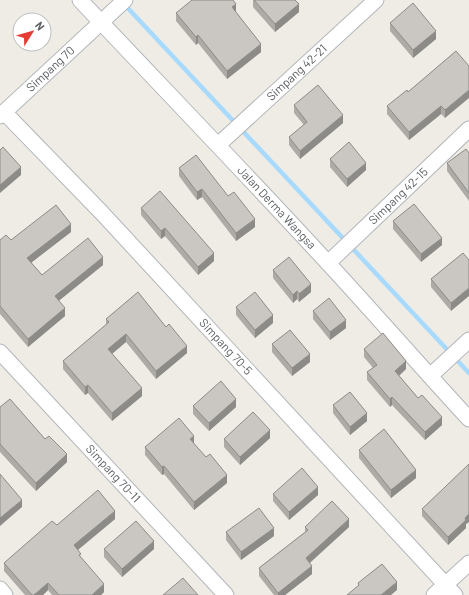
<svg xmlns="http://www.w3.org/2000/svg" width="469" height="595" font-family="Barlow,sans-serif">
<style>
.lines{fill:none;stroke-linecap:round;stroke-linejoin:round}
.stream{stroke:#a7dafd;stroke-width:4.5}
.minor-casing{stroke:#b2b6ba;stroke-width:17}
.minor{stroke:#fff;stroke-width:15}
.wall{fill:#aeaba7}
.shaded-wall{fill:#8d8b88}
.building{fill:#cac7c2;stroke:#8d8b88}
.labels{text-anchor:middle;stroke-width:3;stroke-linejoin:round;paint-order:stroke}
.street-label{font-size:12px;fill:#5d6165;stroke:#fff}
</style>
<rect width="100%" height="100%" fill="#efece5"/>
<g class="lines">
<!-- stream -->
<path class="stream" d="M 124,4 L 469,373"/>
<!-- minor casing -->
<g class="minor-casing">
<g id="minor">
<path id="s1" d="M 80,0 C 162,87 246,174 327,262 C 375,314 421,367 469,419"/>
<path id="s2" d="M 4,112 L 102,213 L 455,595"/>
<path id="s3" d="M 0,116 L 125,0"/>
<path id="s4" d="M 218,145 L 376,0"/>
<path id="s5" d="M 328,263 L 469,129"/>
<path id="s6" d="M 0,352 L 226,595"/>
<path d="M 430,376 L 469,340"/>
<path d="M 0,589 L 5,595"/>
<path d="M 434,595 L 469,563"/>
</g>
</g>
<!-- minor -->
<use href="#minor" class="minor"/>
</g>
<!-- wall -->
<path class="wall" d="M 253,0 L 295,0 L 299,12 L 275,32 L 253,7 Z
M 236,12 L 261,52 L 227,79 L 198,43 L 196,45 L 176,21 L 176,13 Z
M 390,23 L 436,39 L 413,58 L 390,31 Z
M 456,51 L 445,118 L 441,114 L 409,140 L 387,114 L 387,106 L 408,92 Z
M 294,105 L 343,123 L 300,159 L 289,145 L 289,137 L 304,125 L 294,113 Z
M 469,153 L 469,201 L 447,171 L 447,163 Z
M 330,159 L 366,170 L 347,187 L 330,167 Z
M 179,168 L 228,196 L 255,227 L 236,241 L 202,197 L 197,200 L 179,176 Z
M 141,208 L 214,261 L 198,275 L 165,236 L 161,239 L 141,215 Z
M 393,221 L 442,245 L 421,262 L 393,229 Z
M 71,232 L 31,262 L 42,275 L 103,265 L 59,300 L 65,316 L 28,347 L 0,314 L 0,240 L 11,240 Z
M 463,253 L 451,311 L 431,287 L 431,279 Z
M 273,270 L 311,292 L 299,302 L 297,299 L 293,303 L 273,278 Z
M 236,307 L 273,323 L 255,338 L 236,315 Z
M 313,311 L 346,328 L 330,340 L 313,319 Z
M 106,319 L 187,353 L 156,379 L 126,342 L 112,354 L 142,396 L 112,421 L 88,393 L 85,395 L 63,369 L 63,361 L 106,325 Z
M 272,344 L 310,362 L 292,376 L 272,352 Z
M 364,349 L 406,369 L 399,376 L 418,398 L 442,425 L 425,440 L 392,405 L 390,407 L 367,380 L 367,372 L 373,368 L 364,357 Z
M 333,405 L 367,421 L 350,435 L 333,413 Z
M 193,406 L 236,407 L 209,431 L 193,414 Z
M 0,407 L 45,439 L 67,462 L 36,491 L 0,452 Z
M 270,438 L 240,465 L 224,447 L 224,439 Z
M 194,444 L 227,483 L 194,510 L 164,474 L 162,475 L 145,455 L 145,447 Z
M 359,450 L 416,478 L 391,498 L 359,458 Z
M 469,464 L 469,522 L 466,524 L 466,528 L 448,545 L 422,516 L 422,509 Z
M 273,494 L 318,495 L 289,520 L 273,501 Z
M 115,519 L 78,550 L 81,558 L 104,592 L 101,595 L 52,595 L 48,590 L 43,595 L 25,595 L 4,571 L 4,563 L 57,525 Z
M 305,527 L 349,527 L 310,563 L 312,574 L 285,595 L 274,595 L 259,576 L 259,568 L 305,532 Z
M 226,532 L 274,536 L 241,560 L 226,540 Z
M 104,549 L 154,549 L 122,577 L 104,557 Z"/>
<!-- shaded-wall -->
<path class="shaded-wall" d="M 236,4 L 236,12 L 232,15 L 232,7 Z
M 299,4 L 299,12 L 275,32 L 275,24 Z
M 436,31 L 436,39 L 413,58 L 413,50 Z
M 198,35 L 198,43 L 196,45 L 196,37 Z
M 261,44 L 261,52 L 227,79 L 227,71 Z
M 469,90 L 469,98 L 445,118 L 445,110 Z
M 441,106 L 441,114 L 409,140 L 409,132 Z
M 343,115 L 343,123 L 300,159 L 300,151 Z
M 366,163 L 366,170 L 347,187 L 347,179 Z
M 21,167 L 21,175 L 0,193 L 0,185 Z
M 202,189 L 202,197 L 197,200 L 197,192 Z
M 255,219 L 255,227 L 236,241 L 236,233 Z
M 71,224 L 71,232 L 27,266 L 27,258 Z
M 165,228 L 165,236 L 161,239 L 161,231 Z
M 442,238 L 442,245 L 421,262 L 421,254 Z
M 214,253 L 214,261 L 198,275 L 198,267 Z
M 103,257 L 103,265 L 55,304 L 55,296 Z
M 311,284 L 311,292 L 299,302 L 299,294 Z
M 469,288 L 469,296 L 451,311 L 451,303 Z
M 297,291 L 297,299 L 293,303 L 293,295 Z
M 65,308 L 65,316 L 28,347 L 28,339 Z
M 273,315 L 273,323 L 255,338 L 255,330 Z
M 346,320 L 346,328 L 330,340 L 330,332 Z
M 126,334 L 126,342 L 108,357 L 108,349 Z
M 187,346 L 187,353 L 156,379 L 156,371 Z
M 310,354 L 310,362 L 292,376 L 292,368 Z
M 406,361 L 406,369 L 395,379 L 395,371 Z
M 88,385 L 88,393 L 85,395 L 85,387 Z
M 142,388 L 142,396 L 112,421 L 112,413 Z
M 392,397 L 392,405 L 390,407 L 390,399 Z
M 236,399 L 236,407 L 209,431 L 209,423 Z
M 367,413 L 367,421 L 350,435 L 350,427 Z
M 442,417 L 442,425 L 425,440 L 425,432 Z
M 270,430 L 270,438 L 240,465 L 240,457 Z
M 194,436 L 194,444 L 190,439 Z
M 67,454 L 67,462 L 36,491 L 36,483 Z
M 164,466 L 164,474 L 162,475 L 162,467 Z
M 416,470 L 416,478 L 391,498 L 391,490 Z
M 227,475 L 227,483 L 194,510 L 194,502 Z
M 318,487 L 318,495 L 289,520 L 289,512 Z
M 22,500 L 22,507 L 0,526 L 0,518 Z
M 115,511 L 115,519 L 74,553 L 74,545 Z
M 469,514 L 469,522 L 466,524 L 466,528 L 448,545 L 448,537 Z
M 349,519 L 349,527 L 306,566 L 306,558 Z
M 274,528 L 274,536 L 241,560 L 241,552 Z
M 154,541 L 154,549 L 122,577 L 122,569 Z
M 312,566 L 312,574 L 285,595 L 278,595 L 278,593 Z
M 397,582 L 397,590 L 391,595 L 381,595 Z
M 48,583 L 48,590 L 43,595 L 34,595 Z
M 104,584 L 104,592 L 101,595 L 92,595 Z"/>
<!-- building -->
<path class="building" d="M 192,0 L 233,0 L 236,4 L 232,7 L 261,44 L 227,71 L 198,35 L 196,37 L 176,13 Z
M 254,0 L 295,0 L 299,4 L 275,24 Z
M 413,3 L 436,31 L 413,50 L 390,23 Z
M 456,51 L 469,66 L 469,90 L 445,110 L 441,106 L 409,132 L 387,106 L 407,90 L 408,92 Z
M 318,85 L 343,115 L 300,151 L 289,137 L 307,122 L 294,105 Z
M 349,142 L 366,163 L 347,179 L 330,159 Z
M 3,147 L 21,167 L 0,185 L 0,150 Z
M 466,149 L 469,153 L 469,193 L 447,163 Z
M 196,155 L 228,196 L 234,192 L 255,219 L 236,233 L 202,189 L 197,192 L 179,168 Z
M 160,191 L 214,253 L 198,267 L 165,228 L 161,231 L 141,208 Z
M 414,204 L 442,238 L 421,254 L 393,221 Z
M 56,205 L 71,224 L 27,258 L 42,275 L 88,238 L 103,257 L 55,296 L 65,308 L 28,339 L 0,306 L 0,240 L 6,235 L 11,240 Z
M 463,253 L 469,260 L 469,288 L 451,303 L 431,279 Z
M 289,257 L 311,284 L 299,294 L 297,291 L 293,295 L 273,270 Z
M 138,292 L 166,327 L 169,324 L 187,346 L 156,371 L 126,334 L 108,349 L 142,388 L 112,413 L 88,385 L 85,387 L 63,361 L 109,322 L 106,319 Z
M 255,292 L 273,315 L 255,330 L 236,307 Z
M 329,298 L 346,320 L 330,332 L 313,311 Z
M 290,330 L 310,354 L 292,368 L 272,344 Z
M 383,333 L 406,361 L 395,371 L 418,398 L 422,395 L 442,417 L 425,432 L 392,397 L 390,399 L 367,372 L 377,365 L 364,349 Z
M 221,381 L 236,399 L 209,423 L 193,406 Z
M 350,392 L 367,413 L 350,427 L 333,405 Z
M 10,399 L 45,439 L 49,436 L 67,454 L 36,483 L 0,444 L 0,407 Z
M 253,412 L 270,430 L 240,457 L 224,439 Z
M 179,418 L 194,436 L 190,439 L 206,457 L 210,454 L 227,475 L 194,502 L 164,466 L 162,467 L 145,447 Z
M 384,429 L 416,470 L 391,490 L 359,450 Z
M 469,464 L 469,514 L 465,518 L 466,520 L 448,537 L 422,509 Z
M 302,468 L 318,487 L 289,512 L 273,494 Z
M 0,474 L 22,500 L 0,518 Z
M 98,490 L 115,511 L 74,545 L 81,554 L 79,555 L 104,584 L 92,595 L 59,595 L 48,583 L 34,595 L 32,595 L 4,563 L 52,521 L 57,525 Z
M 332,501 L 349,519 L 306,558 L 312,566 L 278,593 L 259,568 L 308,530 L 305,527 Z
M 259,508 L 274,528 L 241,552 L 226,532 Z
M 136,521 L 154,541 L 122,569 L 104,549 Z
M 382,564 L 397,582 L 381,595 L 347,595 L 359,585 L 358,583 Z
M 183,578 L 198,595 L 163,595 Z"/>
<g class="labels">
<!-- street labels -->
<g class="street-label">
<text dy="4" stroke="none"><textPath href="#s3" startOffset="69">Simpang 70</textPath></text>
<text dy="4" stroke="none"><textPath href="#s4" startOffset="107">Simpang 42-21</textPath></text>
<text dy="4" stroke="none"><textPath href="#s5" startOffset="97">Simpang 42-15</textPath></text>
<text dy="4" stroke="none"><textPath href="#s1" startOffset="286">Jalan Derma Wangsa</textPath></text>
<text dy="4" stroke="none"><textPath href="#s2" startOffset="323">Simpang 70-5</textPath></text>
<text dy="4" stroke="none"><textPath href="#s6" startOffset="166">Simpang 70-11</textPath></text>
</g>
</g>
<!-- north arrow -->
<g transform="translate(32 32) rotate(53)"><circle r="19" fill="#ffffff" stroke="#bec0c1"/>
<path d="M0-3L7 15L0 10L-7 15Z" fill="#e63c34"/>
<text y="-6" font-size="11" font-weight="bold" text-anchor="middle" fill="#5d6165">N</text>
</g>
</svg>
